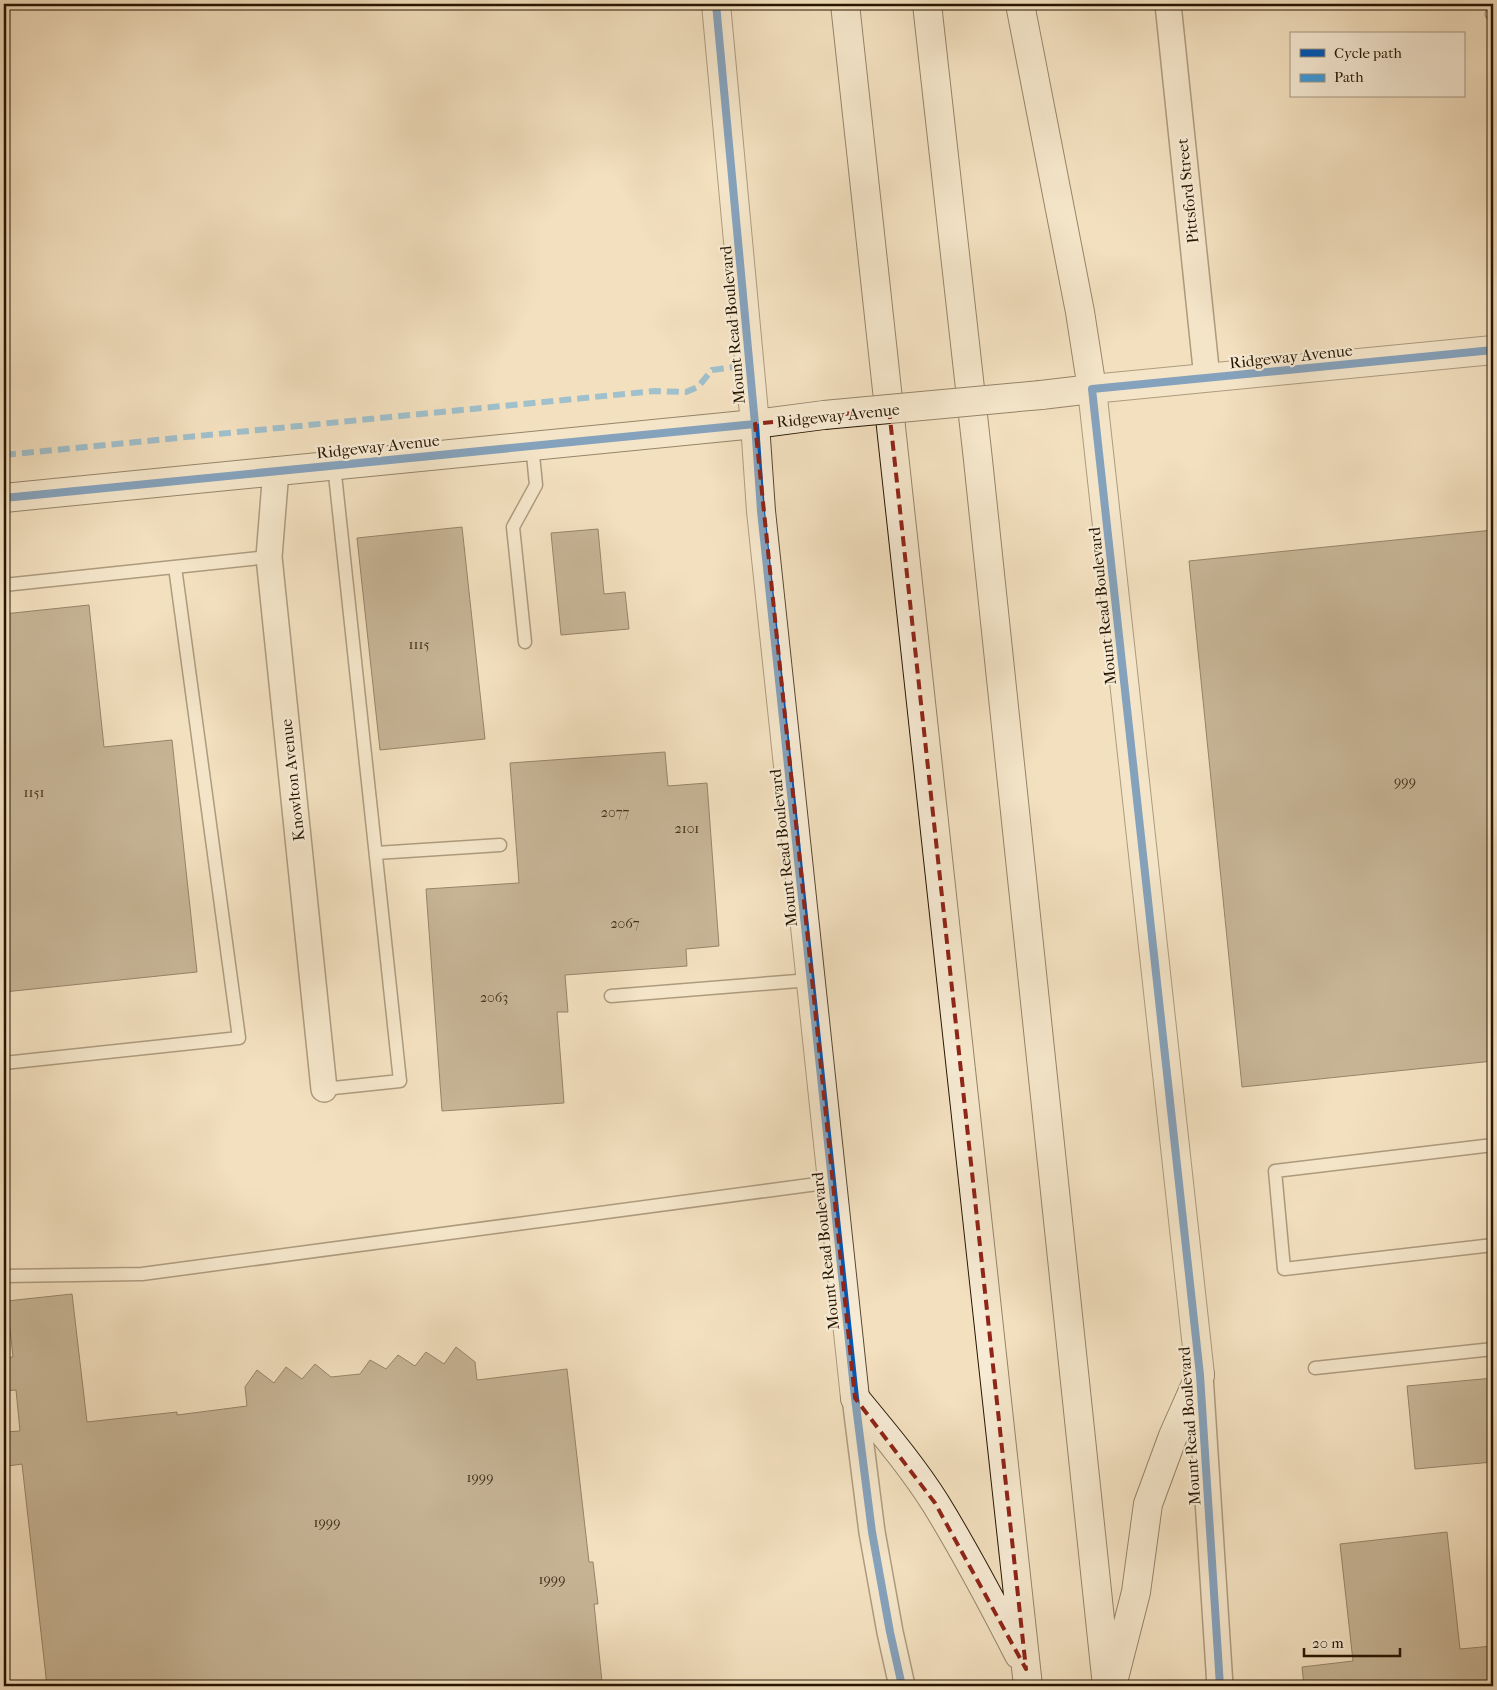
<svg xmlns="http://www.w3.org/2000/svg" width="1497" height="1690" font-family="'IM FELL French Canon',serif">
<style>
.building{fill:#917f63;stroke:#271600}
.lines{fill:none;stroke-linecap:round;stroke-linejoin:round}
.service-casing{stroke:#5a4830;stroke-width:15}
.minor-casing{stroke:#5a4830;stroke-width:28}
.tertiary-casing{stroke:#5a4830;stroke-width:30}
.secondary-casing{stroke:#271600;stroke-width:30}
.service{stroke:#f7ebd5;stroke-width:12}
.minor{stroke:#f7ebd5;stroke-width:25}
.tertiary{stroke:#f7ebd5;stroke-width:28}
.secondary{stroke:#f7ebd5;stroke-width:28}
.secondary-bridge-casing{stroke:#271600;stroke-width:30;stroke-linecap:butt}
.secondary-bridge{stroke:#f7ebd5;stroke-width:28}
.quiet{stroke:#3d9adc;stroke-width:6;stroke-dasharray:12 6;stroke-linecap:butt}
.cycleway-casing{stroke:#f7ebd5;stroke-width:11}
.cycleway{stroke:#0057b8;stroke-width:8}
.marked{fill:none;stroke:#8f2418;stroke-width:4;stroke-dasharray:10 6;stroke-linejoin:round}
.labels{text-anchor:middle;stroke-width:4.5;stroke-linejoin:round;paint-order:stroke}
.number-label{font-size:14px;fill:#423019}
.street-label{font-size:16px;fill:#271600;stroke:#f7ebd5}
</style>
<rect width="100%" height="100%" fill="#f3e0bf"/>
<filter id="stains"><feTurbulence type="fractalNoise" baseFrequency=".004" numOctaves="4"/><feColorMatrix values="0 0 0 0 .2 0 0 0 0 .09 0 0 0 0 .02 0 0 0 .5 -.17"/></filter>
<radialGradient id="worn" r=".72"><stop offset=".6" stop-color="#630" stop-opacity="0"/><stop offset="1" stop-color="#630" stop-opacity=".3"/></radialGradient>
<!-- building -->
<path class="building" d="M 462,527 L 485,739 L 380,750 L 357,538 Z
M 598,529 L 604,594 L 625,592 L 629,629 L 561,635 L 551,533 Z
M 1493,530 L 1493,1061 L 1242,1087 L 1189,561 Z
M 89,605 L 104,747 L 172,740 L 197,972 L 4,992 L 4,614 Z
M 665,752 L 668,786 L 707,783 L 719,946 L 686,949 L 687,966 L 565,975 L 568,1012 L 557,1012 L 564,1103 L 442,1111 L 426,889 L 519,883 L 510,763 Z
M 72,1294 L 87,1422 L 177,1412 L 177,1415 L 247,1406 L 245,1387 L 257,1370 L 274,1383 L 286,1367 L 302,1379 L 315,1364 L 331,1377 L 360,1374 L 370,1360 L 386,1369 L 398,1355 L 415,1366 L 426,1352 L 444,1364 L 456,1347 L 475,1362 L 477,1380 L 567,1369 L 589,1562 L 593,1562 L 598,1604 L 594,1604 L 602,1682 L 562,1686 L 47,1686 L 22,1464 L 8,1466 L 4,1432 L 20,1431 L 16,1390 L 4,1391 L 4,1358 L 13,1357 L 7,1301 Z
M 1493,1378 L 1493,1462 L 1415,1469 L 1407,1386 Z
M 1447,1532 L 1460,1649 L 1493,1646 L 1493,1686 L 1304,1686 L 1302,1667 L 1353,1661 L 1340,1544 Z"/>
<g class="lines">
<!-- service casing -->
<g class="service-casing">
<path id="service" d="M 1492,14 L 1493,14
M 4,585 L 269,557
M 525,642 L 513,527 L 536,485 L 532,445
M 376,853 L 500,845
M 611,996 L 810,980
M 4,1063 L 239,1038 L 175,567
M 324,1089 L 400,1081 L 334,465
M 1493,1145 L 1275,1171 L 1284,1269 L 1493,1245
M 4,1276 L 142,1274 L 832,1182
M 1315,1368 L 1493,1349"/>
</g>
<!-- minor casing -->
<g class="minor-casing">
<path id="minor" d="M 1168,4 L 1207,378
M 276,470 L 269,557 L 324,1089
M 1200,1375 L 1220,1686
M 855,1398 L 872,1532 L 890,1632 L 902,1686"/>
</g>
<!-- tertiary casing -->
<g class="tertiary-casing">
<path id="tertiary" d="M 716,4 L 755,424 L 761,511 L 855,1398
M 1200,1375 L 1092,389 L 1493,350"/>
</g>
<!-- secondary casing -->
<g class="secondary-casing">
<path id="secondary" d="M 845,4 L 1028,1686
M 927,4 L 978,460 L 1107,1686
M 1020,4 L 1080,312 L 1092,389 L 1041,395
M 4,498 L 755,424 L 824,415
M 855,1398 C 883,1432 912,1466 936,1504 C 966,1553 993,1604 1019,1655
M 1113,1682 L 1136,1592 L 1148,1504 L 1173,1436 L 1200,1375"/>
</g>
<!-- service -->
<use href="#service" class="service"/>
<!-- minor -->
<use href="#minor" class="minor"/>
<!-- tertiary -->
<use href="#tertiary" class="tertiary"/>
<!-- secondary -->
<use href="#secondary" class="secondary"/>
<!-- secondary-bridge casing -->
<g class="secondary-bridge-casing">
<path id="secondary-bridge" d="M 824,415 L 1041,395"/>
</g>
<!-- secondary-bridge -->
<use href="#secondary-bridge" class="secondary-bridge"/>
<!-- quiet -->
<path class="quiet" d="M 4,455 L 655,391 L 686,392 L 698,387 L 712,370 L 749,365"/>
<!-- cycleway casing -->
<g class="cycleway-casing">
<path id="cycleway" d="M 716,4 L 755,424 L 761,511 L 855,1398 L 872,1532 L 890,1632 L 902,1686
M 4,498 L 755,424
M 1220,1686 L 1200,1375 L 1092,389 L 1493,350"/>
</g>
<!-- cycleway -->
<use href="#cycleway" class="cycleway"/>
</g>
<!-- marked area -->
<path d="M0 0H1497V1690H0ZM 889,409 L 1026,1669 L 935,1503 L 855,1398 L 755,424 Z" fill="#f3e0bf" fill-opacity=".55" fill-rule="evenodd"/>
<path class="marked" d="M 889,409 L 1026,1669 L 935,1503 L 855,1398 L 755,424 Z"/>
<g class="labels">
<!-- number labels -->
<g class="number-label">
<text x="419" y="649">1115</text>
<text x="1405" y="786">999</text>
<text x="34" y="797">1151</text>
<text x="615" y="817">2077</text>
<text x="687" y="833">2101</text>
<text x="625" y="928">2067</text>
<text x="494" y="1002">2063</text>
<text x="480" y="1482">1999</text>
<text x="327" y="1527">1999</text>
<text x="552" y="1584">1999</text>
</g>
<!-- street labels -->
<g class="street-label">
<text transform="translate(1187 191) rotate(-96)" y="6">Pittsford Street</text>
<text transform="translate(732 325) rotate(-95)" y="6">Mount Read Boulevard</text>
<text transform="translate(1291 356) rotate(-6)" y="6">Ridgeway Avenue</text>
<text transform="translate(838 415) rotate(-6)" y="6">Ridgeway Avenue</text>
<text transform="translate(378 446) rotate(-6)" y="6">Ridgeway Avenue</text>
<text transform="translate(1102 606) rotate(-96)" y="6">Mount Read Boulevard</text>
<text transform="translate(292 780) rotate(-96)" y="6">Knowlton Avenue</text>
<text transform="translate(783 848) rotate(-96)" y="6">Mount Read Boulevard</text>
<text transform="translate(825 1251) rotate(-96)" y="6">Mount Read Boulevard</text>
<text transform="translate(1189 1426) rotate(-94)" y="6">Mount Read Boulevard</text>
</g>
</g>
<!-- margin -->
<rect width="1497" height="1690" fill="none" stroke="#f3e0bf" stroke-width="20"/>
<rect x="5" y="5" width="1487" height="1680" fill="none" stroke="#271600" stroke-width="2.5"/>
<rect x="10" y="10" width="1477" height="1670" fill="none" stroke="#271600"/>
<!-- legend -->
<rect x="1290" y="32" width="175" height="65" fill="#f7ebd5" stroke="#a49680"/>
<rect x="1300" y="49" width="25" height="8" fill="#0057b8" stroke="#a49680"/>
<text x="1334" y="58" font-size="15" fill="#271600">Cycle path</text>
<rect x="1300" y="74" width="25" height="8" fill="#3d9adc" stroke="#a49680"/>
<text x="1334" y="82" font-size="15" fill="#271600">Path</text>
<!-- scale -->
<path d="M1304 1648v8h96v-8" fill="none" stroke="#271600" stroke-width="2.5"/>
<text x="1312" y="1648" font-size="15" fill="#271600" stroke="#f7ebd5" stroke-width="4" paint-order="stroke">20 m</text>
<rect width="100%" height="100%" filter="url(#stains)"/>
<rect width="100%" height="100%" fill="url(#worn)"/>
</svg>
